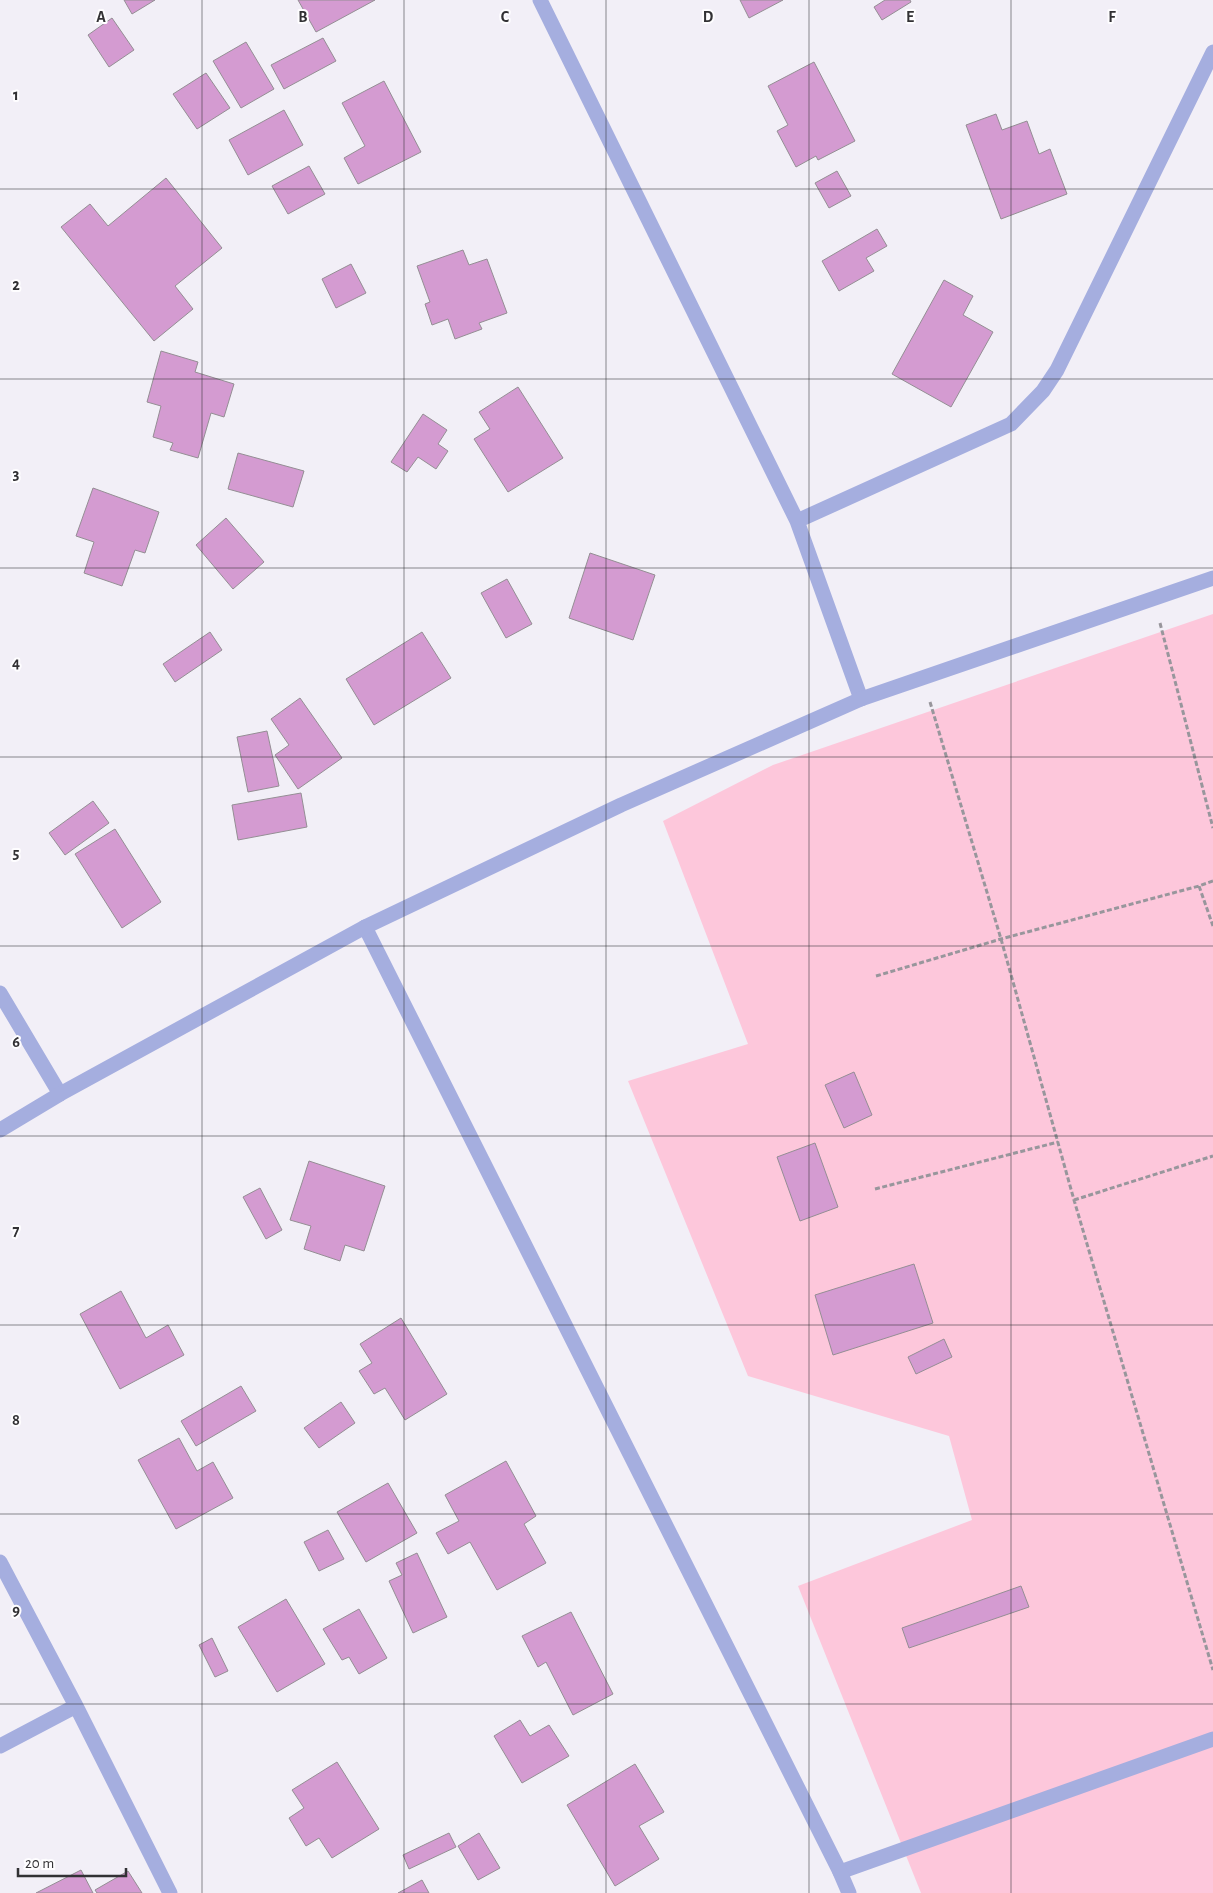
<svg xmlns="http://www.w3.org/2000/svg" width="1213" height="1893" font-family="'Alegreya Sans',sans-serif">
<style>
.green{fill:#fdc7db}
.building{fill:#d49bd1;stroke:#948e94}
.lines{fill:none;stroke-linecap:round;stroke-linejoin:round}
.path{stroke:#98969c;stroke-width:3;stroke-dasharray:5 2.5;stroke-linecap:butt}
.service{stroke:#a5aedf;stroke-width:15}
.minor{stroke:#a5aedf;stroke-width:15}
.tertiary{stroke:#a5aedf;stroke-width:15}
.grid{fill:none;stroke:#323134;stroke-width:1;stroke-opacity:0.55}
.grid-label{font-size:16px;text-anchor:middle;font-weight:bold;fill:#323134;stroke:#fefdff;stroke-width:4;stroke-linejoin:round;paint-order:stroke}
</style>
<rect width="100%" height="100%" fill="#f2eff7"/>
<!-- green -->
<path class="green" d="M 1213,614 L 1213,1893 L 921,1893 L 798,1586 L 972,1520 L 949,1436 L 748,1376 L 628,1081 L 748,1044 L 663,821 L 773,765 Z"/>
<!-- building -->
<path class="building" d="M 124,0 L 155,0 L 132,14 Z
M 298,0 L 375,0 L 316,32 Z
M 740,0 L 783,0 L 749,18 Z
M 885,0 L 910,0 L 911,2 L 882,20 L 874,7 Z
M 112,18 L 134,50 L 109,67 L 88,35 Z
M 323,38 L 336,61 L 284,89 L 271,65 Z
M 246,42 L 274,89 L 241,108 L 213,61 Z
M 814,62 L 855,141 L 818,160 L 816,156 L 796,167 L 777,131 L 788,125 L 768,86 Z
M 206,73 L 230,108 L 197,129 L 173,94 Z
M 384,81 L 421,152 L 358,184 L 344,158 L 365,146 L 342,103 Z
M 284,110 L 303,145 L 248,175 L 229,140 Z
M 996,114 L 1002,130 L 1027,121 L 1039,154 L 1050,149 L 1067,194 L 1001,219 L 966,125 Z
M 309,166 L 325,194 L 288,214 L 272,186 Z
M 837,171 L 851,196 L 829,208 L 815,183 Z
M 166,178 L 222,248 L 175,286 L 193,309 L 154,341 L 61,227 L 90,204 L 108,226 Z
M 877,229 L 887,246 L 866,258 L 874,271 L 839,291 L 822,261 Z
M 463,250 L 469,265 L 487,259 L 507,313 L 479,323 L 482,329 L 455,339 L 448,319 L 432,325 L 425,304 L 430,302 L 417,266 Z
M 351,264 L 366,293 L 336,308 L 322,279 Z
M 944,280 L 973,296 L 963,315 L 993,332 L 951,407 L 892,374 Z
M 161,351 L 198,362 L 195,372 L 234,384 L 224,417 L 211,413 L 198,458 L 170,450 L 173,443 L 153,437 L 161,406 L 147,402 Z
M 518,387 L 563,458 L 508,492 L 474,439 L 490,429 L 479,412 Z
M 423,414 L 447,430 L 438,444 L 448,451 L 436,469 L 418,457 L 407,472 L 391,462 Z
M 238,453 L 304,471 L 293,507 L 228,489 Z
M 93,488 L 159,512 L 145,553 L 135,550 L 122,586 L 84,573 L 94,542 L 76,536 Z
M 226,518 L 264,562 L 233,589 L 196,545 Z
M 590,553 L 655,575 L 633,640 L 569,618 Z
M 507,579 L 532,624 L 506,638 L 481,593 Z
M 210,632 L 222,650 L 175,682 L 163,664 Z
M 422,632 L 451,678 L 374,725 L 346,679 Z
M 300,698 L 342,758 L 298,789 L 275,755 L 289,745 L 271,719 Z
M 267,731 L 279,786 L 248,792 L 237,737 Z
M 301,793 L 307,827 L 238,840 L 232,805 Z
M 93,801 L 109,823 L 65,855 L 49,833 Z
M 115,829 L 161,902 L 122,928 L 75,854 Z
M 854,1072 L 872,1115 L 844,1128 L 825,1085 Z
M 815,1143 L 838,1207 L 800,1221 L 777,1157 Z
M 309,1161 L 385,1186 L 364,1251 L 345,1245 L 340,1261 L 304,1249 L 311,1226 L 290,1220 Z
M 260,1188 L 282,1230 L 266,1239 L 243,1197 Z
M 914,1264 L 933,1323 L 833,1355 L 815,1295 Z
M 121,1291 L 146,1338 L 168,1325 L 184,1355 L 120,1389 L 80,1314 Z
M 401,1318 L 447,1394 L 405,1420 L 385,1388 L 374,1394 L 359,1371 L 372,1363 L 360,1344 Z
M 944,1339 L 952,1357 L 916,1374 L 908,1357 Z
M 241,1386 L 256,1411 L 196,1446 L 181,1421 Z
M 341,1402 L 355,1423 L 319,1448 L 304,1428 Z
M 179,1438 L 197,1471 L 213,1462 L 233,1498 L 176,1529 L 138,1460 Z
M 506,1461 L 536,1516 L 524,1524 L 546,1563 L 497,1590 L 470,1542 L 448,1554 L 436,1533 L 459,1521 L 445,1495 Z
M 388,1483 L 417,1533 L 366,1562 L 337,1512 Z
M 328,1530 L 344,1559 L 319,1571 L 304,1542 Z
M 417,1553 L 447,1617 L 413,1633 L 389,1581 L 402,1575 L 396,1563 Z
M 1021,1586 L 1029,1607 L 909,1648 L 902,1628 Z
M 286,1599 L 325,1664 L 277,1692 L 238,1627 Z
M 359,1609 L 387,1658 L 359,1674 L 349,1657 L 342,1660 L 323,1629 Z
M 571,1612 L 613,1694 L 573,1715 L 546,1662 L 538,1667 L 522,1636 Z
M 212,1638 L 228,1671 L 215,1677 L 199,1645 Z
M 520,1720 L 530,1736 L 549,1725 L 569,1756 L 522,1783 L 494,1736 Z
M 337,1762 L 379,1829 L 332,1858 L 319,1838 L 306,1846 L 289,1818 L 304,1808 L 292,1790 Z
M 635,1764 L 664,1812 L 639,1826 L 659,1859 L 615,1886 L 567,1805 Z
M 449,1833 L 456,1847 L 409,1869 L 403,1855 Z
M 479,1833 L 500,1868 L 478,1880 L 458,1846 Z
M 81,1870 L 93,1893 L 36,1893 Z
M 128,1871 L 142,1893 L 97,1893 L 95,1890 Z
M 422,1880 L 429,1893 L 398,1893 Z"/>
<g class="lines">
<!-- path -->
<path class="path" d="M 1160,623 L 1213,828
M 930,702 L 1001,939 L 1074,1200 L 1213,1670
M 1213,881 L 1199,886 L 1213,926
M 876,976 L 1001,939 L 1199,886
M 875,1189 L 1058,1142
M 1074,1200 L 1213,1156"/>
<!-- service -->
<path class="service" d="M 840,1872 L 1213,1739"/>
<!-- minor -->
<path class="minor" d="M 540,0 L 797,521 L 861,699
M 797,521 L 1011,424 L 1043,391 L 1057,370 L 1213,52
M 365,927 L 840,1872 L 849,1893
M 0,993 L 60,1094
M 0,1562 L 76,1706 L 170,1893
M 0,1746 L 76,1706"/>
<!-- tertiary -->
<path class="tertiary" d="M 0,1130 L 60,1094 L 365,927 L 621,805 L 861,699 L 1213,578"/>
</g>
<!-- grid -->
<path class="grid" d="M 202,0 L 202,1893M 404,0 L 404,1893M 606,0 L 606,1893M 809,0 L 809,1893M 1011,0 L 1011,1893M 0,189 L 1213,189M 0,379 L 1213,379M 0,568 L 1213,568M 0,757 L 1213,757M 0,946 L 1213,946M 0,1136 L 1213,1136M 0,1325 L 1213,1325M 0,1514 L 1213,1514M 0,1704 L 1213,1704"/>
<g class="grid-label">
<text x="101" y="22">A</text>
<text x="303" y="22">B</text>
<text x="505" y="22">C</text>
<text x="708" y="22">D</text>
<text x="910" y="22">E</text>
<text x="1112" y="22">F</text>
<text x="16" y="100">1</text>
<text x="16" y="290">2</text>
<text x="16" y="479">3</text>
<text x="16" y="668">4</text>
<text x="16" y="858">5</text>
<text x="16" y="1047">6</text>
<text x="16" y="1236">7</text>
<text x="16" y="1425">8</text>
<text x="16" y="1615">9</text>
</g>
<!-- scale -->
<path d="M18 1868v8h108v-8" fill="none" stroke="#323134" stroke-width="2.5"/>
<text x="25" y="1868" font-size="15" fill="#323134" stroke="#fefdff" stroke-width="4" paint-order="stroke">20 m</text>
</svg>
